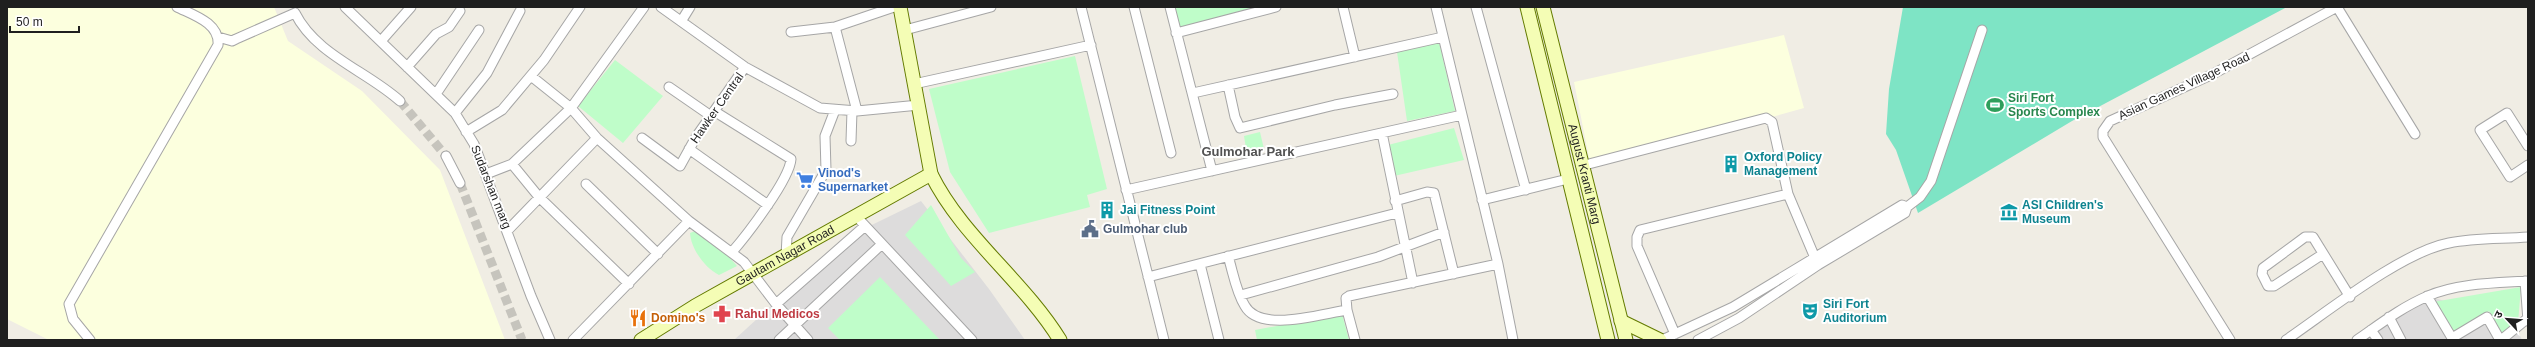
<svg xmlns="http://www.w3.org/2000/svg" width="2535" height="347" font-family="Arial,'Noto Sans Devanagari',sans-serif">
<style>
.residential{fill:#dddcdc}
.education{fill:#fcffde}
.park{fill:#bffdc9}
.pitch{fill:#7ee4c5}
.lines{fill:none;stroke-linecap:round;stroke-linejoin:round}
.street-tunnel{stroke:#c6c4bd;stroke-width:9;stroke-dasharray:9 4.5;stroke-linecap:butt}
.street-casing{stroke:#a6a6a6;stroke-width:11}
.secondary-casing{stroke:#647b00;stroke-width:15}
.street{stroke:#fff;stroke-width:9}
.secondary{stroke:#f4fdb5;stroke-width:13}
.labels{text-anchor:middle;stroke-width:4;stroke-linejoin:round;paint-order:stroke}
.street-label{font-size:12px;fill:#1f1f1f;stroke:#fff}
.leisure-label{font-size:12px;font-weight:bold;fill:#27864d;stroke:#fff;text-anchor:start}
.culture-label{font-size:12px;font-weight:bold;fill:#0d838f;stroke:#fff;text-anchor:start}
.shop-label{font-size:12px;font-weight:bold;fill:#366cbe;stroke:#fff;text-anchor:start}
.service-label{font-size:12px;font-weight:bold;fill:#4e5e75;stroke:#fff;text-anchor:start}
.health-label{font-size:12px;font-weight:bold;fill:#be3a42;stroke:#fff;text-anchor:start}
.food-label{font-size:12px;font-weight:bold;fill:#c56008;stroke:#fff;text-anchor:start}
.neighbourhood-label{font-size:13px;font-weight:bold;fill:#525252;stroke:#fff}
</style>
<rect width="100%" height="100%" fill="#f0ede4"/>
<!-- residential -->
<path class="residential" d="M 921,201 L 989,289 L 1025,340 L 734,340 L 845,238 Z
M 2431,297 L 2513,321 L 2522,340 L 2361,340 L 2403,311 Z"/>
<!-- education -->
<path class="education" d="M 7,7 L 274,7 L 288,41 L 362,91 L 440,170 L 505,340 L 49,340 L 7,319 Z
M 1784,35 L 1804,108 L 1591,168 L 1574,82 Z"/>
<!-- park -->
<path class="park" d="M 1173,7 L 1262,7 L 1178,30 Z
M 1439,42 L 1455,111 L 1407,121 L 1397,52 Z
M 1075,56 L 1107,189 L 1087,195 L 1090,207 L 989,233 L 950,172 L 929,89 Z
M 615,60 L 663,96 L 623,143 L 578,106 Z
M 1454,128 L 1464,160 L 1394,176 L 1388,145 Z
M 1260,132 L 1264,149 L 1247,155 L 1244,136 Z
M 931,205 L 961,258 L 975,272 L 951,286 L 905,235 Z
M 703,228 L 737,266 L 719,275 C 705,268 691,249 690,233 Z
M 880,277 L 940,340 L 840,340 L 828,328 Z
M 2521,287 L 2518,323 L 2501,335 L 2489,311 L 2453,335 L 2433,302 Z
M 1342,314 L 1349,340 L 1257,340 L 1255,330 Z"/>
<!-- pitch -->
<path class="pitch" d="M 1903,7 L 2287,7 L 2072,121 L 1918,213 L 1896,150 L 1886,134 L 1889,89 Z"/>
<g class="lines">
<!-- street-tunnel -->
<path class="street-tunnel" d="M 400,101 L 446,156
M 460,183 L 522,340"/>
<!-- street casing -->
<g class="street-casing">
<path id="street" d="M 345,7 L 455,113 L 474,144 L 531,296 L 550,340
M 661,7 L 745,67 L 820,108 L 857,111 L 919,105
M 1081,7 L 1164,340
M 1134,7 L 1171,153
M 1170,7 L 1212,171
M 1343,7 L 1355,57
M 1436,7 L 1498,264 L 1513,340
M 1476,7 L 1526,190
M 2337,7 L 2415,134
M 682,20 L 690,7
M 835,27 L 857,111
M 905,30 L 991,7
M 791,32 L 835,27 L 894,7
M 1176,33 L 1276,7
M 218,37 L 232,41 L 236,39 L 295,13 C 316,55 367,71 400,101
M 381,41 L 411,7
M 407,67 L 436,34 L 449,27 L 460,11
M 531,76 L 571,108 L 597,138 L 689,221
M 914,84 L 1091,45
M 1228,85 L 1235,117 L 1240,128 L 1335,105 L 1393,94
M 669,87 L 711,116
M 1193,93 L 1443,37
M 436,94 L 479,30
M 714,111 L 791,159 C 790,179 746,236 732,252
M 455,113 L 487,73 L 520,11
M 466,132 L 502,110 L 544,60 L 580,7
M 1382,133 L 1413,283
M 642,138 L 680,166 L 696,137 L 745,67
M 851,141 L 852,111
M 2528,146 L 2507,113 L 2480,130 L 2510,177 L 2528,165
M 689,149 L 768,205
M 446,156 L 460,183
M 512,164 L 571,108 L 644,7
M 1581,166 L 1766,118 L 1772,122 L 1788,194 L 1818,265
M 486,174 L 512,164 L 539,197 L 629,284
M 586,184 L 658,254
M 1126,190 L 1462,115
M 1482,200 L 1568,179
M 1395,201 L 1427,192 L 1434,193 L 1454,274
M 856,216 L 972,340
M 508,230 L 597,138
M 2323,254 L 2274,286 L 2268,286 L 2262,274 L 2263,268 L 2305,237 L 2313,237 L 2350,297
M 786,256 L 787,237 L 826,170 L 825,136 L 835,110
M 1228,256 C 1233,272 1236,292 1245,306 C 1260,333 1320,314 1347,310
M 1200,264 L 1219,340
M 1148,277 L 1397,213
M 2525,281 L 2528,321
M 1241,295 L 1378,257 L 1444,232
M 2427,296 L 2452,338 L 2487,317 L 2500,340
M 776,304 L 865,226
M 2389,317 L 2401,340
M 2371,330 L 2378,340
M 1675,334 L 1637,246 L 1637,237 L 1640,230 L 1788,194
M 90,340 L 73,319 L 69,304 L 218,45 C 220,23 193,15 177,7
M 573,340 L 689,221 L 744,262 L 776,304 L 808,340
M 779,340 L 882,244
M 1355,340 L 1347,310 L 1346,298 L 1349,296 L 1498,264
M 1662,340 L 1733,307 L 1902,205 L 1907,207
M 1698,340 L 1739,318 L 1818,265 L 1905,213 L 1907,207 L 1920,197 L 1931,181 L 1982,30
M 2230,340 L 2103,137 L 2103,131 L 2110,121 L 2213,74 L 2337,7
M 2286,340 C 2327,312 2402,252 2449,243 C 2474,238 2502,239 2528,237
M 2357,340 C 2380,324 2402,307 2428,296 C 2457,283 2497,283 2528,281
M 2501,340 L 2528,318"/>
</g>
<!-- secondary casing -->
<g class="secondary-casing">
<g id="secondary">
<path d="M 900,7 L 931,174 C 962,237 1023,280 1060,340"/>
<path d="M 1527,7 L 1608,340"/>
<path id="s1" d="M 1543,7 L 1626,340"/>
<path d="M 1621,321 L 1660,340"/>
<path id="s2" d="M 641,340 L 695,306 L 931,174"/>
</g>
</g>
<!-- street -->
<use href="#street" class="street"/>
<!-- secondary -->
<use href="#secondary" class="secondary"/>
</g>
<!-- icons -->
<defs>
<g id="stadium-bare" transform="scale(1.38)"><path d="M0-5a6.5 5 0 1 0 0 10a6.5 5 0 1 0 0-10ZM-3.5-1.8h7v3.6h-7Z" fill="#2e9e5b" stroke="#fff" stroke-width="2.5" paint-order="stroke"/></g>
<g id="building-bare" transform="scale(1.38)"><path d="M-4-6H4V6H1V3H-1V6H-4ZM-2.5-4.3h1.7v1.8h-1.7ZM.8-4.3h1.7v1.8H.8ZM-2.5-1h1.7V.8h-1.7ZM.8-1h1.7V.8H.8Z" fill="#0f9aa8" stroke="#fff" stroke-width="2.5" paint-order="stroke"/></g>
<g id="supermarket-bare" transform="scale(1.38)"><path d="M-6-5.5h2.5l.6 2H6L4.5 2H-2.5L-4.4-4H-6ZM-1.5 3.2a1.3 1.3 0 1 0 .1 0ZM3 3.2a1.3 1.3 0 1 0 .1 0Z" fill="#3f7fe0" stroke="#fff" stroke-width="2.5" paint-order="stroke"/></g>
<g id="museum-bare" transform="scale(1.38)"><path d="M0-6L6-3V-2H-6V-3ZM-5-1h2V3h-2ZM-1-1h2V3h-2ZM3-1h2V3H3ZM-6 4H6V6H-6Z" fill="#0f9aa8" stroke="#fff" stroke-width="2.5" paint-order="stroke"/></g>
<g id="civic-bare" transform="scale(1.38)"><path d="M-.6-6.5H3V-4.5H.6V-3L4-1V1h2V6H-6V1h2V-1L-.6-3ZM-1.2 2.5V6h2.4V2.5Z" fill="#5c6f8a" stroke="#fff" stroke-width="2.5" paint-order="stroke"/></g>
<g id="theatre-bare" transform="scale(1.38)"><path d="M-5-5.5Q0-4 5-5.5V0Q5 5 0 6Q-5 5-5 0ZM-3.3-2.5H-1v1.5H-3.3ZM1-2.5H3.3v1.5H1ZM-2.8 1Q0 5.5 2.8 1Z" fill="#0f9aa8" stroke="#fff" stroke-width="2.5" paint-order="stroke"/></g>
<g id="pharmacy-bare" transform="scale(1.38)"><path d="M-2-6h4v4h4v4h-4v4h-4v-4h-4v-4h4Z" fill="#e0444e" stroke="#fff" stroke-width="2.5" paint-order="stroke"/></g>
<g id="restaurant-bare" transform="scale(1.38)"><path d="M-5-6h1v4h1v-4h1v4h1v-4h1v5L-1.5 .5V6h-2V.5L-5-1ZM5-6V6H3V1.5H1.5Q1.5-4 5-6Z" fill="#e8710a" stroke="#fff" stroke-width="2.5" paint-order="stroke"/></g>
</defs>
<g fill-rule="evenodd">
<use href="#stadium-bare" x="1995" y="105"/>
<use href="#building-bare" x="1731" y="164"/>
<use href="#supermarket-bare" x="805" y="180"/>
<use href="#building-bare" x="1107" y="210"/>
<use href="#museum-bare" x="2009" y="212"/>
<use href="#civic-bare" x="1090" y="229"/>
<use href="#theatre-bare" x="1810" y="311"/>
<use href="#pharmacy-bare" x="722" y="314"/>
<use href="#restaurant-bare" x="638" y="318"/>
</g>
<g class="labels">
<!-- street labels -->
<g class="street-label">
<text transform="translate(2184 86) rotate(-25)" y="4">Asian Games Village Road</text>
<text transform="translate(717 108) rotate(-55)" y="4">Hawker Central</text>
<text dy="4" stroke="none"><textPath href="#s1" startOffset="172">August Kranti Marg</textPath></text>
<text transform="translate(491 187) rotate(68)" y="4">Sudarshan marg</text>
<text dy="4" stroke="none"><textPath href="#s2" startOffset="167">Gautam Nagar Road</textPath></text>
</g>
<!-- leisure labels -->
<g class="leisure-label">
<text x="2008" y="102">Siri Fort<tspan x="2008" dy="14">Sports Complex</tspan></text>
</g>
<!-- culture labels -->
<g class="culture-label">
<text x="1744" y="161">Oxford Policy<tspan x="1744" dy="14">Management</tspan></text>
<text x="2022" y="209">ASI Children's<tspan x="2022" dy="14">Museum</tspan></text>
<text x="1120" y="214">Jai Fitness Point</text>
<text x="1823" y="308">Siri Fort<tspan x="1823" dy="14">Auditorium</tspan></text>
</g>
<!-- shop labels -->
<g class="shop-label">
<text x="818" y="177">Vinod's<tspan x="818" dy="14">Supernarket</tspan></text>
</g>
<!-- service labels -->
<g class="service-label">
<text x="1103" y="233">Gulmohar club</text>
</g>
<!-- health labels -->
<g class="health-label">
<text x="735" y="318">Rahul Medicos</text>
</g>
<!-- food labels -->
<g class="food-label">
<text x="651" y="322">Domino's</text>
</g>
<!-- neighbourhood labels -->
<g class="neighbourhood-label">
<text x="1248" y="156">Gulmohar Park</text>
</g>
</g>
<!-- border -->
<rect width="2535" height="347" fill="none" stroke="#1f1f1f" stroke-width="16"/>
<!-- north arrow -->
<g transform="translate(2507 319) rotate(296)" stroke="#ffffff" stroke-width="3" paint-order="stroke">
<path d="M0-3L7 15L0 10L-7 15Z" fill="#1f1f1f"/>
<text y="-6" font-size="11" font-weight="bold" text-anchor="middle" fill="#1f1f1f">उ</text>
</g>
<!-- scale -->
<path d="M10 26v6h69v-6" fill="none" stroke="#1f1f1f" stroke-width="2"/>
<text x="16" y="26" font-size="12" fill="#1f1f1f" stroke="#ffffff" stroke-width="3" paint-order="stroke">50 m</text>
</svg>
